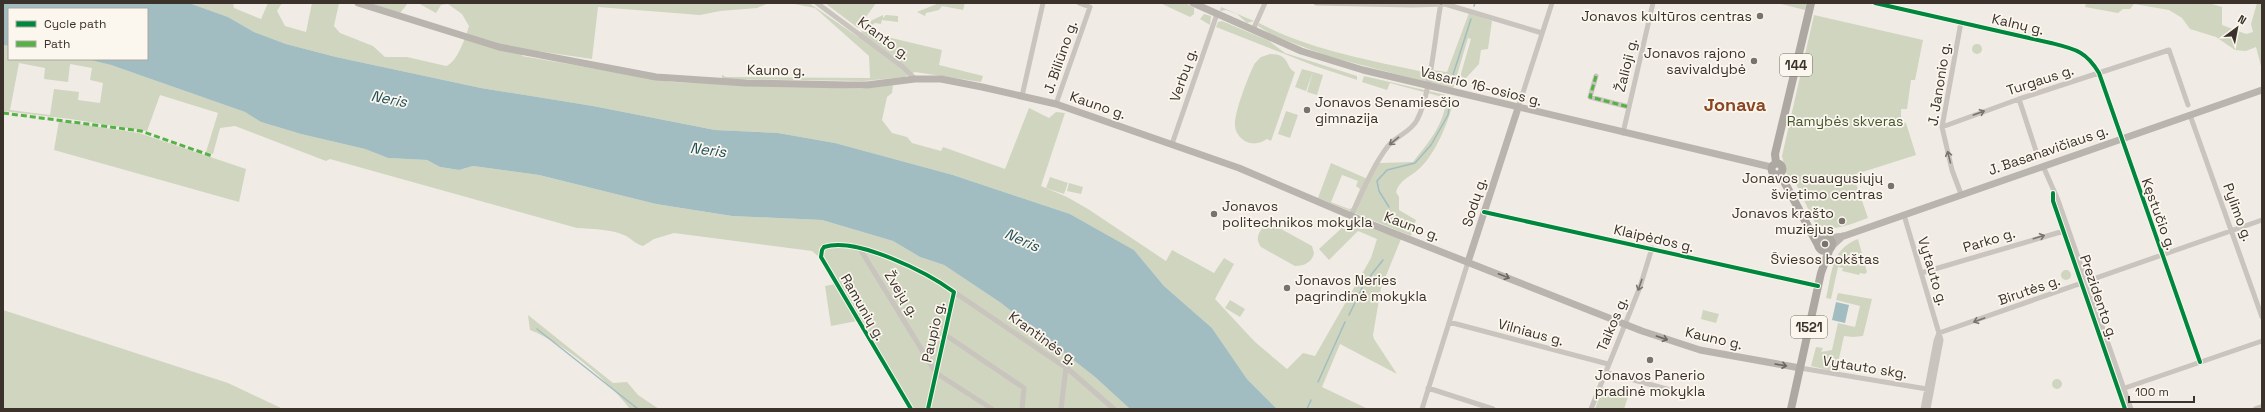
<svg xmlns="http://www.w3.org/2000/svg" width="2265" height="412" font-family="'Space Grotesk',sans-serif">
<style>
.green{fill:#cfd5bf;fill-rule:evenodd}
.water{fill:#a1bdc1}
.lines{fill:none;stroke-linecap:round;stroke-linejoin:round}
.stream{stroke:#a1bdc1;stroke-width:1.5}
.minor{stroke:#c9c4bd;stroke-width:5}
.tertiary{stroke:#c9c4bd;stroke-width:6}
.secondary{stroke:#b9b4ae;stroke-width:7}
.primary{stroke:#aea8a2;stroke-width:8}
.quiet{stroke:#56b246;stroke-width:3;stroke-dasharray:6 3;stroke-linecap:butt}
.cycleway-casing{stroke:#fbf6ee;stroke-width:6}
.cycleway{stroke:#00873e;stroke-width:4}
.oneway{stroke:#7a746d}
.oneway2{stroke:#6d665f}
.poi-dot{fill:#7a736c;stroke:#fbf6ee;stroke-width:1.5}
.labels{text-anchor:middle;stroke-width:3.5;stroke-linejoin:round;paint-order:stroke}
.shield{fill:#fbf6ee;stroke:#746d66;stroke-width:1}
.shield-label{font-size:13px;font-weight:bold;fill:#3a322b}
.poi-label{font-size:14px;fill:#3a322b;stroke:#fbf6ee;text-anchor:end}
.street-label{font-size:14px;fill:#3a322b;stroke:#fbf6ee}
.park-label{font-size:14px;fill:#45592e;stroke:#fbf6ee}
.water-label{font-size:15px;font-style:italic;fill:#20525c;stroke:#fbf6ee}
.district-label{font-size:18px;font-weight:bold;fill:#8a4724;stroke:#fbf6ee}
</style>
<rect width="100%" height="100%" fill="#f0ece5"/>
<!-- green -->
<path class="green" d="M 189,3 L 233,3 L 234,8 L 261,19 L 268,3 L 282,3 L 277,11 L 285,26 L 306,32 L 312,3 L 339,3 L 334,26 L 340,33 L 373,46 L 385,57 L 407,57 L 446,66 C 457,63 466,36 469,26 L 462,14 L 448,4 L 441,5 L 436,13 L 418,3 L 769,3 L 757,8 L 720,11 L 700,15 L 598,7 L 592,59 L 524,49 L 522,56 L 672,82 L 860,89 L 893,85 L 892,93 L 887,97 L 882,120 L 892,133 L 907,137 L 912,143 L 941,151 L 943,147 L 1005,169 L 1029,108 L 1049,118 L 1056,112 L 1065,113 L 1041,186 L 1067,197 L 1088,209 L 1166,261 L 1172,250 L 1214,273 L 1224,258 L 1234,264 L 1215,299 L 1255,342 L 1287,369 L 1303,353 L 1315,356 L 1371,258 L 1377,239 L 1358,231 L 1329,260 L 1319,249 L 1346,224 L 1348,220 L 1401,239 L 1381,288 L 1373,335 L 1374,339 L 1397,374 L 1340,344 L 1322,387 L 1368,409 L 1277,409 L 1247,379 L 1212,328 L 1164,286 L 1134,250 L 1070,214 L 953,175 L 835,143 L 778,133 L 715,130 L 593,106 L 481,88 L 336,57 L 286,44 L 254,32 L 228,17 Z
M 367,3 L 408,3 L 400,13 Z
M 789,3 L 809,3 L 858,37 L 862,31 L 942,50 L 939,65 L 983,76 L 981,82 L 915,72 L 904,77 L 864,81 L 722,79 L 722,75 L 726,77 L 870,78 L 869,56 L 815,8 Z
M 825,3 L 876,3 L 858,28 Z
M 939,3 L 965,3 L 963,10 L 942,6 L 939,10 L 926,13 L 925,16 L 917,12 Z
M 1160,3 L 1186,3 L 1194,8 L 1194,14 L 1190,17 Z
M 1777,3 L 1807,3 L 1805,10 Z
M 2086,3 L 2209,3 L 2222,7 L 2222,25 L 2246,34 L 2253,32 L 2251,24 L 2257,3 L 2262,3 L 2262,70 L 2256,47 L 2246,51 L 2235,50 L 2216,37 L 2190,29 L 2182,18 L 2169,10 L 2134,4 L 2130,9 L 2123,9 L 2118,13 L 2085,7 Z
M 1221,7 L 1254,21 L 1247,23 L 1237,14 L 1226,10 L 1220,11 Z
M 1469,13 L 1492,21 L 1488,49 L 1481,50 L 1479,64 L 1466,78 L 1460,77 L 1471,39 L 1468,38 L 1453,89 L 1327,56 L 1272,35 L 1258,26 L 1259,23 C 1309,50 1369,60 1423,72 L 1432,70 L 1447,72 Z
M 1204,14 L 1211,16 L 1210,25 L 1200,19 Z
M 883,15 L 883,18 L 886,15 L 898,16 L 898,22 L 882,20 L 881,24 L 875,23 L 870,27 L 866,23 Z
M 1814,15 L 1923,40 L 1915,80 L 1911,80 L 1907,109 L 1901,109 L 1901,122 L 1906,123 L 1916,155 L 1853,175 L 1868,218 C 1850,224 1832,234 1815,223 L 1794,180 L 1787,176 L 1782,156 Z
M 1222,21 L 1269,41 L 1285,53 L 1357,76 L 1357,80 L 1315,66 L 1216,27 L 1218,22 Z
M1972 49a5 5 0 1 1 10 0a5 5 0 1 1-10 0Z
M 3,45 L 9,46 L 9,59 L 86,59 L 111,65 L 245,112 L 261,122 L 301,134 L 365,149 L 388,158 L 427,160 L 440,167 L 459,170 L 473,166 L 539,175 L 656,204 L 732,216 L 822,220 L 893,241 L 920,257 L 944,265 L 1001,303 L 1095,377 L 1130,409 L 908,409 L 857,321 L 831,326 L 825,286 L 835,284 L 818,256 L 812,251 L 674,233 L 654,239 L 643,246 C 635,244 631,238 624,235 C 610,229 592,229 577,228 L 330,159 L 326,161 L 235,126 L 220,128 L 213,154 L 206,152 L 218,113 L 160,95 L 147,131 L 70,119 L 3,111 ZM 19,63 L 45,68 L 44,79 L 68,82 L 70,64 L 92,68 L 90,80 L 103,83 L 100,103 L 78,100 L 79,92 L 54,89 L 50,115 L 10,110 Z
M 1270,54 C 1291,54 1285,68 1295,72 L 1271,141 L 1267,139 C 1261,143 1254,145 1247,142 C 1240,139 1235,132 1235,125 C 1234,113 1249,74 1255,63 L 1261,57 Z
M 1302,69 L 1313,72 L 1306,91 L 1295,87 Z
M 1313,72 L 1323,75 L 1317,95 L 1307,92 Z
M 1364,76 L 1446,95 L 1446,98 L 1454,99 C 1449,121 1436,153 1420,168 C 1411,177 1400,179 1396,192 L 1399,197 L 1399,210 L 1416,220 L 1411,236 L 1318,198 L 1331,163 L 1370,180 L 1379,163 L 1413,162 C 1428,143 1445,124 1446,98 L 1390,83 L 1387,90 L 1362,82 ZM 1342,175 L 1358,181 L 1356,186 L 1360,189 L 1352,208 L 1349,209 L 1331,202 Z
M 1286,111 L 1298,115 L 1290,138 L 1278,134 Z
M 59,121 L 139,133 L 246,169 L 239,202 L 54,150 Z
M 1050,177 L 1068,183 L 1064,194 L 1046,188 Z
M 1069,183 L 1083,187 L 1081,194 L 1067,191 Z
M 1272,224 L 1312,246 L 1314,253 C 1312,262 1305,266 1295,266 L 1261,247 C 1255,239 1258,233 1264,226 Z
M 1858,239 L 1867,272 L 1865,274 L 1860,273 L 1859,275 L 1842,271 L 1843,268 L 1838,267 L 1831,299 L 1826,298 C 1832,273 1831,249 1858,239 Z
M2061 275a5 5 0 1 1 10 0a5 5 0 1 1-10 0Z
M 1838,293 L 1872,299 L 1863,336 L 1853,337 L 1844,336 L 1836,372 L 1811,366 L 1816,347 L 1823,348 L 1821,352 L 1832,350 L 1838,323 L 1855,327 L 1860,306 L 1836,300 Z
M 1230,300 L 1245,309 L 1240,317 L 1225,308 Z
M 3,310 L 228,383 L 283,409 L 3,409 Z
M 1703,310 L 1719,314 L 1716,323 L 1701,319 Z
M 528,315 L 613,383 L 627,382 L 638,395 L 659,409 L 630,409 C 607,379 565,344 530,330 Z
M2052 384a5 5 0 1 1 10 0a5 5 0 1 1-10 0Z
M 1603,387 L 1629,394 L 1624,409 L 1595,409 Z"/>
<!-- water -->
<path class="water" d="M 3,3 L 189,3 L 228,17 L 254,32 L 286,44 L 336,57 L 481,88 L 593,106 L 715,130 L 778,133 L 835,143 L 953,175 L 1070,214 L 1134,250 L 1164,286 L 1212,328 L 1247,379 L 1277,409 L 1130,409 L 1095,377 L 1001,303 L 944,265 L 920,257 L 893,241 L 822,220 L 732,216 L 656,204 L 539,175 L 473,166 L 459,170 L 440,167 L 427,160 L 388,158 L 365,149 L 301,134 L 261,122 L 245,112 L 111,65 L 86,59 L 147,59 L 147,9 L 9,9 L 9,46 L 3,45 Z
M 1836,302 L 1849,305 L 1845,323 L 1832,320 Z"/>
<g class="lines">
<!-- stream -->
<path class="stream" d="M 1474,6 L 1475,3
M 1451,81 L 1471,19
M 1389,207 L 1379,191 L 1377,181 L 1387,170 L 1415,163 L 1431,145 L 1448,115 L 1450,100
M 1349,315 L 1364,284 L 1383,260
M 537,329 L 638,409
M 1318,382 L 1345,322
M 1307,409 L 1311,400"/>
<!-- minor -->
<path class="minor" d="M 817,3 L 903,67 L 915,79
M 1316,3 L 1413,5 L 1445,4 L 1542,33
M 1875,3 L 2051,43 C 2075,49 2086,51 2099,73 L 2200,362
M 1253,30 L 1265,3
M 1596,76 L 1590,97 L 1629,107
M 1022,96 L 1043,3
M 2019,99 L 2037,154
M 1056,104 L 1090,7 L 1079,3
M 1518,108 L 1552,3
M 2190,115 L 2262,317
M 1942,127 L 2019,99 L 2169,50 L 2188,105
M 1623,133 L 1653,3
M 1172,144 L 1217,14
M 2043,166 L 2058,200 L 2131,409
M 1961,194 L 1952,170 L 1942,127 L 1961,22
M 2053,194 L 2053,201 L 2125,409
M 1484,212 L 1818,286
M 1904,215 L 1941,340 L 1928,409
M 1351,216 C 1362,193 1372,167 1388,146 C 1396,136 1411,132 1417,120 C 1431,94 1435,33 1441,3
M 860,249 L 936,373 L 992,409
M 1921,273 L 2064,231
M 954,292 L 1068,369 L 1114,409
M 1449,322 L 1608,364
M 1939,333 L 2262,220
M 944,334 L 1024,388 L 1022,409
M 1800,368 L 1927,389
M 1605,372 L 1681,393
M 1428,388 L 1493,409
M 2122,389 L 2262,341
M 911,409 L 821,257 L 822,250 L 824,247 C 856,236 928,273 954,292 L 928,409
M 1061,409 L 1066,368
M 1422,409 L 1468,262
M 1591,409 L 1640,287 L 1652,248
M 1923,409 L 1936,341 L 1939,333"/>
<!-- tertiary -->
<path class="tertiary" d="M 2256,409 L 2262,407"/>
<!-- secondary -->
<path class="secondary" d="M 358,3 L 499,47 L 656,77 L 746,83 L 848,85 L 867,85 L 915,79 L 941,79 L 982,87 L 1056,104 L 1239,168 L 1368,223 L 1642,331 L 1700,350 L 1800,368
M 1193,3 L 1301,51 L 1363,70 L 1771,167
M 1829,238 L 1844,236 L 2262,90
M 1832,246 L 1843,236
M 1468,262 L 1518,108"/>
<!-- primary -->
<path class="primary" d="M 1776,163 L 1775,154 L 1811,3
M1771.5 169a5.5 5.5 0 1 1 11 0a5.5 5.5 0 1 1-11 0Z
M 1780,174 L 1818,245
M1818 244a7 7 0 1 1 14 0a7 7 0 1 1-14 0Z
M 1791,409 L 1821,273 L 1829,251"/>
<!-- quiet -->
<path class="quiet" d="M 1440,4 L 1441,3
M 1596,76 L 1590,97 L 1629,107
M 3,113 L 141,131 L 212,156"/>
<!-- cycleway casing -->
<g class="cycleway-casing">
<path id="cycleway" d="M 1875,3 L 2051,43 C 2075,49 2086,51 2099,73 L 2200,362
M 2053,193 L 2053,201 L 2125,409
M 1484,212 L 1818,286
M 911,409 L 821,257 L 822,250 L 824,247 C 856,236 928,273 954,292 L 928,409"/>
</g>
<!-- cycleway -->
<use href="#cycleway" class="cycleway"/>
</g>
<!-- one-way arrows -->
<defs><path id="oneway-shaft" d="M-6 0H5M1.5-3L5.5 0L1.5 3" fill="none" stroke-width="1.6" stroke-linecap="round" stroke-linejoin="round"/></defs>
<g class="oneway">
<use href="#oneway-shaft" transform="translate(1979 113) rotate(-20)"/>
<use href="#oneway-shaft" transform="translate(1394 141) rotate(141)"/>
<use href="#oneway-shaft" transform="translate(1949 157) rotate(-104)"/>
<use href="#oneway-shaft" transform="translate(2039 237) rotate(-17)"/>
<use href="#oneway-shaft" transform="translate(1640 285) rotate(109)"/>
<use href="#oneway-shaft" transform="translate(1979 320) rotate(160)"/>
</g>
<g class="oneway2">
<use href="#oneway-shaft" transform="translate(1504 276) rotate(22)"/>
<use href="#oneway-shaft" transform="translate(1662 338) rotate(19)"/>
<use href="#oneway-shaft" transform="translate(1781 365) rotate(10)"/>
</g>
<!-- markers -->
<g class="poi-dot">
<circle cx="1760" cy="16" r="4"/>
<circle cx="1754" cy="61" r="4"/>
<circle cx="1307" cy="110" r="4"/>
<circle cx="1891" cy="186" r="4"/>
<circle cx="1214" cy="214" r="4"/>
<circle cx="1842" cy="221" r="4"/>
<circle cx="1825" cy="244" r="4"/>
<circle cx="1287" cy="288" r="4"/>
<circle cx="1650" cy="360" r="4"/>
</g>
<g class="labels">
<!-- shield labels -->
<g class="shield">
<rect x="1780" y="54" width="32" height="22" rx="3"/>
<rect x="1791" y="316" width="36" height="22" rx="3"/>
</g>
<g class="shield-label">
<text x="1796" y="70">144</text>
<text x="1809" y="332">1521</text>
</g>
<!-- poi labels -->
<g class="poi-label">
<text x="1752" y="21">Jonavos kultūros centras</text>
<text x="1746" y="58">Jonavos rajono<tspan x="1746" dy="16">savivaldybė</tspan></text>
<text x="1315" y="107" text-anchor="start">Jonavos Senamiesčio<tspan x="1315" dy="16">gimnazija</tspan></text>
<text x="1883" y="183">Jonavos suaugusiųjų<tspan x="1883" dy="16">švietimo centras</tspan></text>
<text x="1222" y="211" text-anchor="start">Jonavos<tspan x="1222" dy="16">politechnikos mokykla</tspan></text>
<text x="1834" y="218">Jonavos krašto<tspan x="1834" dy="16">muziejus</tspan></text>
<text x="1825" y="264" text-anchor="middle">Šviesos bokštas</text>
<text x="1295" y="285" text-anchor="start">Jonavos Neries<tspan x="1295" dy="16">pagrindinė mokykla</tspan></text>
<text x="1650" y="380" text-anchor="middle">Jonavos Panerio<tspan x="1650" dy="16">pradinė mokykla</tspan></text>
</g>
<!-- street labels -->
<g class="street-label">
<text transform="translate(2018 24) rotate(13)" y="5">Kalnų g.</text>
<text transform="translate(884 38) rotate(37)" y="5">Kranto g.</text>
<text transform="translate(1060 57) rotate(-71)" y="5">J. Biliūno g.</text>
<text transform="translate(1626 65) rotate(-76)" y="5">Žalioji g.</text>
<text transform="translate(776 70) rotate(1)" y="5">Kauno g.</text>
<text transform="translate(1183 75) rotate(-71)" y="5">Verbų g.</text>
<text transform="translate(2040 80) rotate(-18)" y="5">Turgaus g.</text>
<text transform="translate(1939 84) rotate(-81)" y="5">J. Janonio g.</text>
<text transform="translate(1481 86) rotate(14)" y="5">Vasario 16-osios g.</text>
<text transform="translate(1098 105) rotate(19)" y="5">Kauno g.</text>
<text transform="translate(2048 150) rotate(-19)" y="5">J. Basanavičiaus g.</text>
<text transform="translate(1474 202) rotate(-72)" y="5">Sodų g.</text>
<text transform="translate(2238 212) rotate(70)" y="5">Pylimo g.</text>
<text transform="translate(2159 214) rotate(70)" y="5">Kęstučio g.</text>
<text transform="translate(1412 226) rotate(21)" y="5">Kauno g.</text>
<text transform="translate(1654 238) rotate(13)" y="5">Klaipėdos g.</text>
<text transform="translate(1989 240) rotate(-17)" y="5">Parko g.</text>
<text transform="translate(1933 271) rotate(73)" y="5">Vytauto g.</text>
<text transform="translate(2029 290) rotate(-19)" y="5">Birutės g.</text>
<text transform="translate(902 294) rotate(58)" y="5">Žvejų g.</text>
<text transform="translate(2099 297) rotate(71)" y="5">Prezidento g.</text>
<text transform="translate(863 307) rotate(60)" y="5">Ramunių g.</text>
<text transform="translate(1612 324) rotate(-67)" y="5">Taikos g.</text>
<text transform="translate(933 332) rotate(-77)" y="5">Paupio g.</text>
<text transform="translate(1531 332) rotate(15)" y="5">Vilniaus g.</text>
<text transform="translate(1043 338) rotate(36)" y="5">Krantinės g.</text>
<text transform="translate(1714 338) rotate(13)" y="5">Kauno g.</text>
<text transform="translate(1865 367) rotate(9)" y="5">Vytauto skg.</text>
</g>
<!-- park labels -->
<g class="park-label">
<text x="1845" y="126">Ramybės skveras</text>
</g>
<!-- water labels -->
<g class="water-label">
<text transform="translate(389 99) rotate(11)" y="5">Neris</text>
<text transform="translate(708 150) rotate(7)" y="5">Neris</text>
<text transform="translate(1022 240) rotate(24)" y="5">Neris</text>
</g>
<!-- district labels -->
<g class="district-label">
<text x="1735" y="111">Jonava</text>
</g>
</g>
<!-- border -->
<rect width="2265" height="412" fill="none" stroke="#3a322b" stroke-width="8"/>
<!-- legend -->
<rect x="8" y="8" width="140" height="52" fill="#fbf6ee" stroke="#aea8a0"/>
<rect x="16" y="21" width="20" height="6" fill="#00873e" stroke="#aea8a0"/>
<text x="44" y="28" font-size="12" fill="#3a322b">Cycle path</text>
<rect x="16" y="41" width="20" height="6" fill="#56b246" stroke="#aea8a0"/>
<text x="44" y="48" font-size="12" fill="#3a322b">Path</text>
<!-- north arrow -->
<g transform="translate(2237 28) rotate(32)" stroke="#fbf6ee" stroke-width="3" paint-order="stroke">
<path d="M0-3L7 15L0 10L-7 15Z" fill="#3a322b"/>
<text y="-6" font-size="11" font-weight="bold" text-anchor="middle" fill="#3a322b">N</text>
</g>
<!-- scale -->
<path d="M2129 396v6h65v-6" fill="none" stroke="#3a322b" stroke-width="2"/>
<text x="2135" y="396" font-size="12" fill="#3a322b" stroke="#fbf6ee" stroke-width="3" paint-order="stroke">100 m</text>
</svg>
